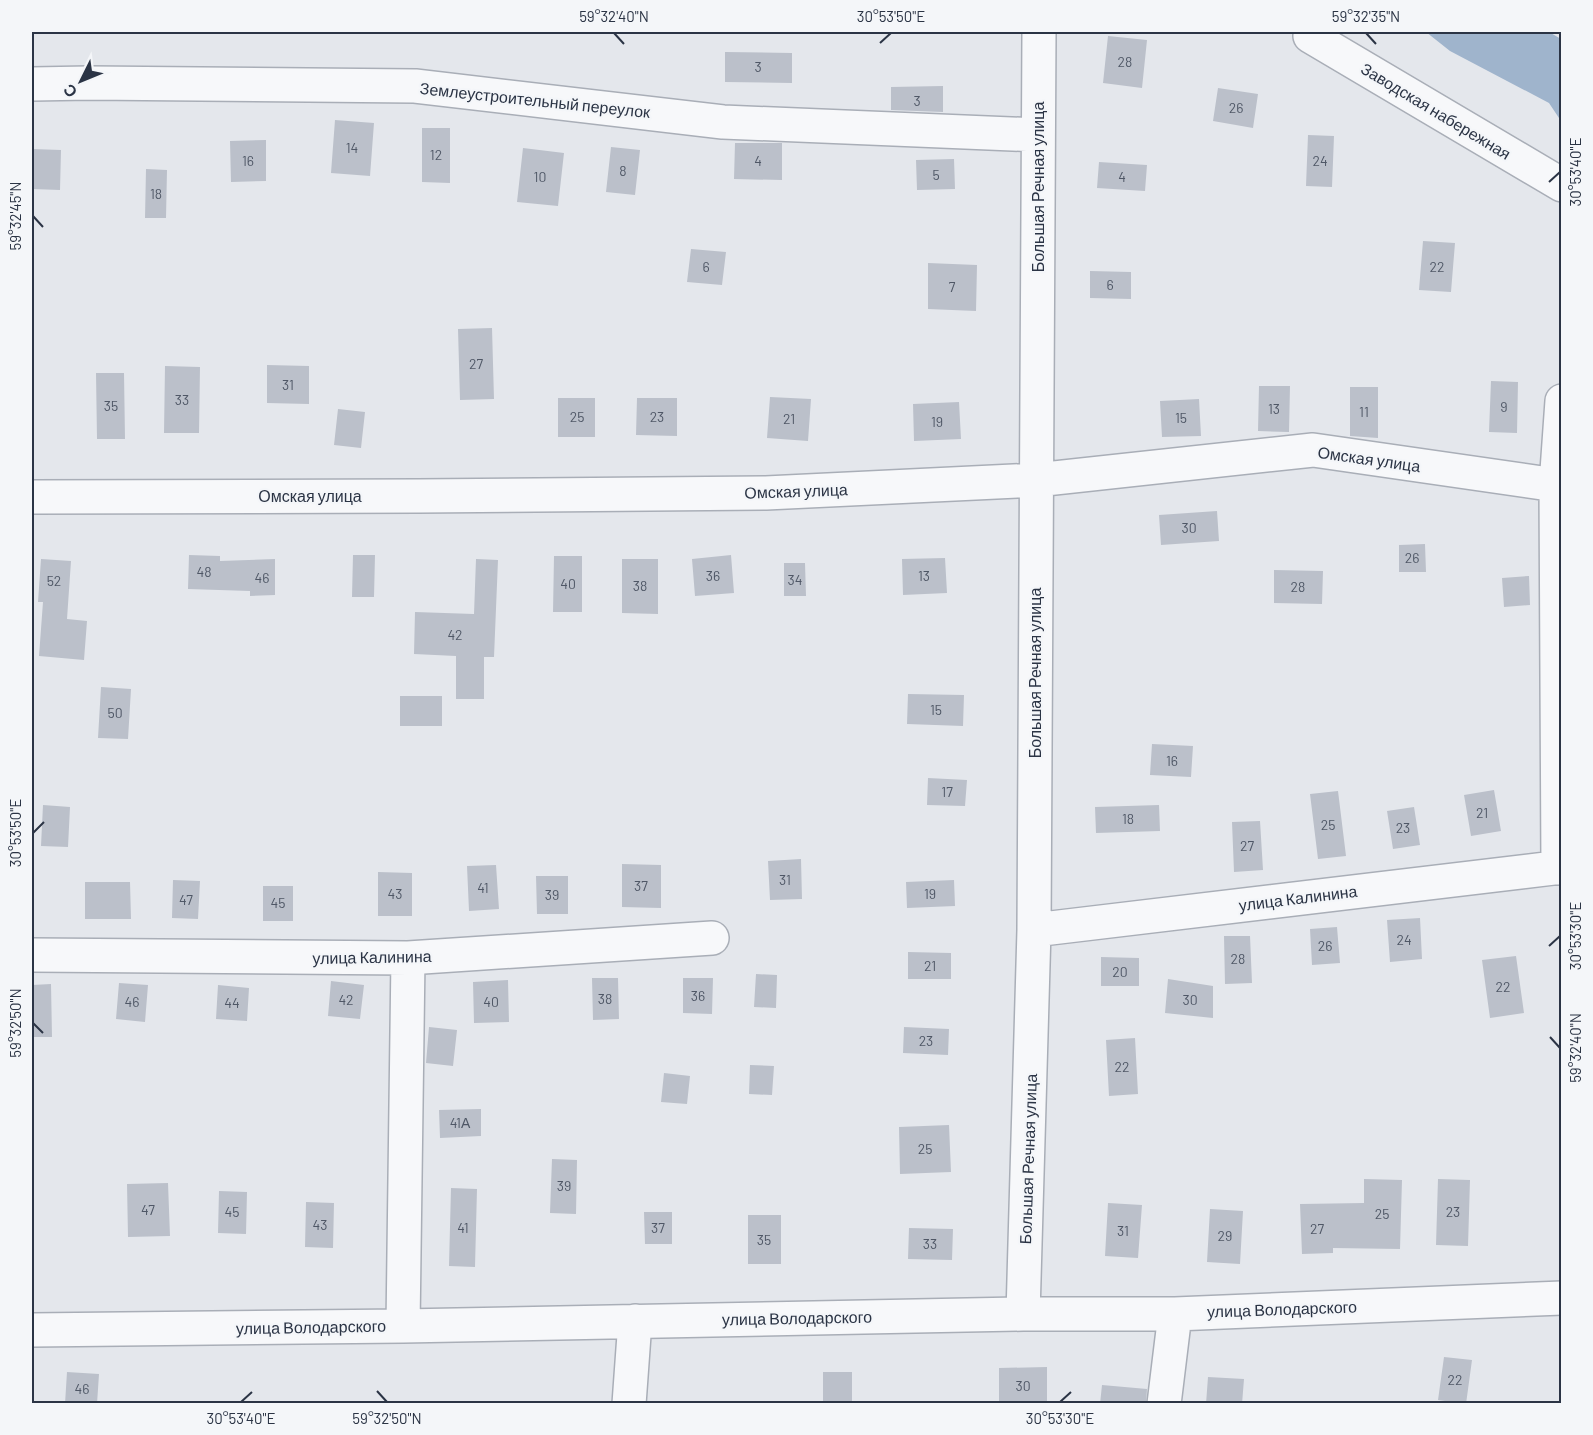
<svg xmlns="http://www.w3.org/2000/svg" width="1593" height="1435" font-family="Barlow,sans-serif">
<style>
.water{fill:#9fb4cc}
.building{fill:#bbc0ca}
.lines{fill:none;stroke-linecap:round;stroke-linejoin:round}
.minor-casing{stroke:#a9aeb7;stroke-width:36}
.minor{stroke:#f7f8fa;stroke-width:33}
.ticks{fill:none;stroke:#2b3445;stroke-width:2}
.labels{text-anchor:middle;stroke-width:4.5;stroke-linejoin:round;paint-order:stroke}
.number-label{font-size:14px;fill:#4f5766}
.street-label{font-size:16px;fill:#2b3445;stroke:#f4f6f9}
.neatline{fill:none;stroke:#2b3445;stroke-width:2}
.ticks-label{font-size:15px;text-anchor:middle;fill:#2b3445}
</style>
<rect width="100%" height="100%" fill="#e4e7ec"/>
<!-- water -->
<path class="water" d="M 1426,32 L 1549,32 L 1561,39 L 1561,121 L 1549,103 L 1450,51 Z"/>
<!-- building -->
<path class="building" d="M 1108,36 L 1147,40 L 1142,88 L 1103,83 Z
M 725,52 L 792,53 L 792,83 L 725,82 Z
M 943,86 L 943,112 L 891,110 L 891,87 Z
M 1218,88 L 1258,94 L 1253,128 L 1213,121 Z
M 335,120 L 374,123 L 370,176 L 331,173 Z
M 422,128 L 450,128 L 450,183 L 422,182 Z
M 1308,135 L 1334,136 L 1332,187 L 1306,186 Z
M 266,140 L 266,181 L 231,182 L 230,141 Z
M 735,143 L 782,143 L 782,180 L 734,179 Z
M 611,147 L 640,150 L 635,195 L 606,192 Z
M 523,148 L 564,153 L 558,206 L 517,202 Z
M 32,149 L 61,150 L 60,190 L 32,189 Z
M 954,159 L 955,189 L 917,190 L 916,160 Z
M 1099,162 L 1147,165 L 1145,191 L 1097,188 Z
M 146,169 L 167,170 L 166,218 L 145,218 Z
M 1423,241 L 1455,243 L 1451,292 L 1419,290 Z
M 691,249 L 726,252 L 722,285 L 687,282 Z
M 928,263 L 977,265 L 976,311 L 928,309 Z
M 1090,271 L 1131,272 L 1131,299 L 1090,298 Z
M 492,328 L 494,399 L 460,400 L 458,329 Z
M 267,365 L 309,366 L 309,404 L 267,403 Z
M 165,366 L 200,367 L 199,433 L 164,433 Z
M 96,373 L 124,373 L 125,439 L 97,439 Z
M 1491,381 L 1518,382 L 1517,433 L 1489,432 Z
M 1259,386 L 1290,386 L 1289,432 L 1258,431 Z
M 1350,387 L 1378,387 L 1378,438 L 1350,436 Z
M 770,397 L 811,399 L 808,441 L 767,438 Z
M 558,398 L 595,398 L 595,437 L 558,437 Z
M 637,398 L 677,398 L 677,436 L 636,435 Z
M 1199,399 L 1201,436 L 1162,437 L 1160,401 Z
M 959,402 L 961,439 L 914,441 L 913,404 Z
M 338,409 L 365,412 L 361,448 L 334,445 Z
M 1217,511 L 1219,541 L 1161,545 L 1159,515 Z
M 1425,544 L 1426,572 L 1399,572 L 1399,545 Z
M 189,555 L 220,556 L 220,561 L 275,559 L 275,595 L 250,596 L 250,591 L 188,589 Z
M 353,555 L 375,555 L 374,597 L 352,597 Z
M 731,555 L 734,593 L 695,596 L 692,559 Z
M 554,556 L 582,556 L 582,612 L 553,612 Z
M 945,558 L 947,593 L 903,595 L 902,559 Z
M 41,559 L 71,561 L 67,619 L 87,621 L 84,660 L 39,656 L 43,602 L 38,602 Z
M 476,559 L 498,560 L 494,657 L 484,657 L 484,699 L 456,699 L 456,656 L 414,654 L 415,612 L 474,614 Z
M 622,559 L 658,559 L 658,614 L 622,613 Z
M 784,563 L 805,563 L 806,596 L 784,596 Z
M 1274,570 L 1323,571 L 1322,604 L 1274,603 Z
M 1529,576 L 1530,605 L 1504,607 L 1502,578 Z
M 101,687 L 131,689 L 128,739 L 98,738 Z
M 908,694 L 964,695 L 963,726 L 907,724 Z
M 400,696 L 442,696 L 442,726 L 400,726 Z
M 1152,744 L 1193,746 L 1191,777 L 1150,775 Z
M 928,778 L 967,780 L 965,806 L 927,805 Z
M 1494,790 L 1501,831 L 1471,836 L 1464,795 Z
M 1338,791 L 1346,856 L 1318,859 L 1310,794 Z
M 43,805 L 70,807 L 68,847 L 41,846 Z
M 1159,805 L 1160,831 L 1096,833 L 1095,807 Z
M 1414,807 L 1420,845 L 1393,849 L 1387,811 Z
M 1260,821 L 1263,870 L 1234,872 L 1232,822 Z
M 801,859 L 802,899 L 770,900 L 768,861 Z
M 622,864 L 661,865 L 661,908 L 622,907 Z
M 496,865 L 499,909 L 469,911 L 467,866 Z
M 378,872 L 412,873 L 412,916 L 378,916 Z
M 536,876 L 568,876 L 568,914 L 537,914 Z
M 173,880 L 200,881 L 198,919 L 172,918 Z
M 954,880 L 955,906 L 907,908 L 906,882 Z
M 85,882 L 130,882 L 131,919 L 85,919 Z
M 263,886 L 293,886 L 293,921 L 263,921 Z
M 1420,918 L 1422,959 L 1390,962 L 1387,920 Z
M 1337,927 L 1340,963 L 1312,965 L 1310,929 Z
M 1224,936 L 1250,936 L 1252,983 L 1225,984 Z
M 908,952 L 951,953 L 951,979 L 908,979 Z
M 1516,956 L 1524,1013 L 1490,1018 L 1482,960 Z
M 1101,957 L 1139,958 L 1139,986 L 1101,986 Z
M 756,974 L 777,975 L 776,1008 L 754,1007 Z
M 592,978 L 618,978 L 619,1019 L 593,1020 Z
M 683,978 L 713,978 L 712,1014 L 683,1013 Z
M 1168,979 L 1213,986 L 1213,1018 L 1165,1013 Z
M 508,980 L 509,1022 L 474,1023 L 473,982 Z
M 331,981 L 364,985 L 360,1019 L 328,1016 Z
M 119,983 L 148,985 L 145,1022 L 116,1019 Z
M 51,984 L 52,1037 L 32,1037 L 32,985 Z
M 218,985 L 249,988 L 247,1021 L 216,1019 Z
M 429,1027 L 457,1030 L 453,1066 L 426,1063 Z
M 904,1027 L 949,1029 L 948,1055 L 903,1053 Z
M 1135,1038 L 1138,1094 L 1109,1096 L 1106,1040 Z
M 750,1065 L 774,1066 L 772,1095 L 749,1094 Z
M 664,1073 L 690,1076 L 687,1104 L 661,1102 Z
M 481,1109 L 481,1136 L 440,1138 L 439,1110 Z
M 949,1125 L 951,1172 L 900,1174 L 899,1127 Z
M 552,1159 L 577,1160 L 576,1214 L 550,1213 Z
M 1364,1179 L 1402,1180 L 1400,1249 L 1333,1248 L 1333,1253 L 1302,1254 L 1300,1204 L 1364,1203 Z
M 1438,1179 L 1470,1180 L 1468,1246 L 1436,1245 Z
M 168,1183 L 170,1236 L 128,1237 L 127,1184 Z
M 451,1188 L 477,1189 L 475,1267 L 449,1266 Z
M 219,1191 L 247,1192 L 246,1234 L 218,1233 Z
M 306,1202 L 334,1203 L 333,1248 L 305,1247 Z
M 1108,1203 L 1142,1205 L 1138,1258 L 1105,1256 Z
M 1210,1209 L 1243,1211 L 1240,1264 L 1207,1262 Z
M 644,1212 L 672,1212 L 672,1244 L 645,1244 Z
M 748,1215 L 781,1215 L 781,1264 L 748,1264 Z
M 909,1228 L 953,1229 L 952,1260 L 908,1259 Z
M 1444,1357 L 1472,1360 L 1466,1404 L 1438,1400 Z
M 1047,1367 L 1047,1404 L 999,1404 L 999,1368 Z
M 67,1372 L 99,1374 L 97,1404 L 65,1404 Z
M 823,1372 L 852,1372 L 852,1402 L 823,1402 Z
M 1208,1377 L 1244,1379 L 1242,1404 L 1206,1404 Z
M 1102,1385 L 1147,1389 L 1146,1404 L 1100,1404 Z"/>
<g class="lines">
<!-- minor casing -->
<g class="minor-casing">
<path id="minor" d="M 1310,36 L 1562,185
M 32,84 L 89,83 L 415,86 L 723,122 L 1038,135
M 32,497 L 418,496 L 766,493 L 1036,480 L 1313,450 L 1556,485
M 1558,868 L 1556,485 L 1562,401
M 1034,930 L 1562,867
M 32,955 L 408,958 L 712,938
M 1023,1314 L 1034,930 L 1039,32
M 403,1326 L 408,958
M 32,1330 L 403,1326 L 1023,1314 L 1175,1314 L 1562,1298
M 629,1404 L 635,1321
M 1164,1404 L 1175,1314"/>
</g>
<!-- minor -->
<use href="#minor" class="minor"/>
</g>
<!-- ticks -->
<path class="ticks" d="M 614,33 L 624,44M 1366,33 L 1376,44M 880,43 L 891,33M 1549,182 L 1560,172M 33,216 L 43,227M 33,833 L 44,822M 1549,946 L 1560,936M 33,1023 L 43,1033M 1550,1037 L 1560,1048M 377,1391 L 387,1402M 241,1402 L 252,1392M 1060,1402 L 1071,1392"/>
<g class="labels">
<!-- number labels -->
<g class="number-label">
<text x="1125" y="67">28</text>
<text x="758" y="72">3</text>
<text x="917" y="106">3</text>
<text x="1236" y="113">26</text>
<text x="352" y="153">14</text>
<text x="436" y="160">12</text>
<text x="248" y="166">16</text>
<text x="758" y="166">4</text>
<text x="1320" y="166">24</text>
<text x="623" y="176">8</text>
<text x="936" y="180">5</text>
<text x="540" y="182">10</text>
<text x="1122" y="182">4</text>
<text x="156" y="199">18</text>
<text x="706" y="272">6</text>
<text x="1437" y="272">22</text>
<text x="1110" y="290">6</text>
<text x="952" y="292">7</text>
<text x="476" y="369">27</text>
<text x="288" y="390">31</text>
<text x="182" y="405">33</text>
<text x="111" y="411">35</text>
<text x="1504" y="412">9</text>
<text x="1274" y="414">13</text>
<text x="1364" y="417">11</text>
<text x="577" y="422">25</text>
<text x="657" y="422">23</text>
<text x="1181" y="423">15</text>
<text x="789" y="424">21</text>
<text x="937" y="427">19</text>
<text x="1189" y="533">30</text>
<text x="1412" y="563">26</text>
<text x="204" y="577">48</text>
<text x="713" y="581">36</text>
<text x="924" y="581">13</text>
<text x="262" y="583">46</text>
<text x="795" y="585">34</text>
<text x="54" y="586">52</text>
<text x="568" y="589">40</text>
<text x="640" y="591">38</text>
<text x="1298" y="592">28</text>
<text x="455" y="640">42</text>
<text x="936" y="715">15</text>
<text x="115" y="718">50</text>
<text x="1172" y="766">16</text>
<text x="947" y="797">17</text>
<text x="1482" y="818">21</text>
<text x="1128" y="824">18</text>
<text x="1328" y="830">25</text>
<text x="1403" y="833">23</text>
<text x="1247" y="851">27</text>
<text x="785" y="885">31</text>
<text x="641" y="891">37</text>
<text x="483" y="893">41</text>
<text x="395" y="899">43</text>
<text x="930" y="899">19</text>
<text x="552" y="900">39</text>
<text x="186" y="905">47</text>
<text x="278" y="908">45</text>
<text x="1404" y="945">24</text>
<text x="1325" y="951">26</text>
<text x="1238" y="964">28</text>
<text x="930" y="971">21</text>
<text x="1120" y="977">20</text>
<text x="1503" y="992">22</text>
<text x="698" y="1001">36</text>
<text x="605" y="1004">38</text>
<text x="346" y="1005">42</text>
<text x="1190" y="1005">30</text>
<text x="132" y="1007">46</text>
<text x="491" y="1007">40</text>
<text x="232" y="1008">44</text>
<text x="926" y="1046">23</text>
<text x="1122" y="1072">22</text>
<text x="460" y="1128">41А</text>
<text x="925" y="1154">25</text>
<text x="564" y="1191">39</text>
<text x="148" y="1215">47</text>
<text x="232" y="1217">45</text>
<text x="1453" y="1217">23</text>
<text x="1382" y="1219">25</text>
<text x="320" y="1230">43</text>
<text x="463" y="1233">41</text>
<text x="658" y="1233">37</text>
<text x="1317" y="1234">27</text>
<text x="1123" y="1236">31</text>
<text x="1225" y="1241">29</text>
<text x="764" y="1245">35</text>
<text x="930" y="1249">33</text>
<text x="1455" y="1385">22</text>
<text x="1023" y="1391">30</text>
<text x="82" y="1394">46</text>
</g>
<!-- street labels -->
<g class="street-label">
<text transform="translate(535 100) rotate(6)" y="6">Землеустроительный переулок</text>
<text transform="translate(1436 111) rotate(31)" y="6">Заводская набережная</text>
<text transform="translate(1038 187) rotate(-90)" y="6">Большая Речная улица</text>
<text transform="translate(1369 459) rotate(8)" y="6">Омская улица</text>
<text transform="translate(796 491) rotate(-2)" y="6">Омская улица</text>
<text x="310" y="502">Омская улица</text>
<text transform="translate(1035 673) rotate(-90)" y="6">Большая Речная улица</text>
<text transform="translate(1298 898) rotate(-7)" y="6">улица Калинина</text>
<text transform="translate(372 957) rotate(-1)" y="6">улица Калинина</text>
<text transform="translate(1028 1159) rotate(-88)" y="6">Большая Речная улица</text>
<text transform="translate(1282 1309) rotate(-2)" y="6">улица Володарского</text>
<text transform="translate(797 1318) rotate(-1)" y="6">улица Володарского</text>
<text transform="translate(311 1327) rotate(-1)" y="6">улица Володарского</text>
</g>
</g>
<!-- border -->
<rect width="1593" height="1435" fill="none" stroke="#f4f6f9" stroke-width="66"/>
<!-- north arrow -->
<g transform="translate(81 81) rotate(227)" stroke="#f4f6f9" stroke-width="4.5" paint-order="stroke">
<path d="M0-4.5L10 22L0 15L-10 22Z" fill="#2b3445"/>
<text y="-9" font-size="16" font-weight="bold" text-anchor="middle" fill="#2b3445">С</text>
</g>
<rect x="33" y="33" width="1527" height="1369" class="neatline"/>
<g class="ticks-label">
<text x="614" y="22">59°32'40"N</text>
<text x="891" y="22">30°53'50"E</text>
<text x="1366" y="22">59°32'35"N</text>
<text transform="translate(1576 172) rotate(-90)" y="5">30°53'40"E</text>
<text transform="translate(16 216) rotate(-90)" y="5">59°32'45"N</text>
<text transform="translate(16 833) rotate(-90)" y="5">30°53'50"E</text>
<text transform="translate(1576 936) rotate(-90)" y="5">30°53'30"E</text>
<text transform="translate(16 1023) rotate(-90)" y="5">59°32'50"N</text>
<text transform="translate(1576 1048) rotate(-90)" y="5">59°32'40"N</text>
<text x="241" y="1424">30°53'40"E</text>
<text x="387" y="1424">59°32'50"N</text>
<text x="1060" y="1424">30°53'30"E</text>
</g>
</svg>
